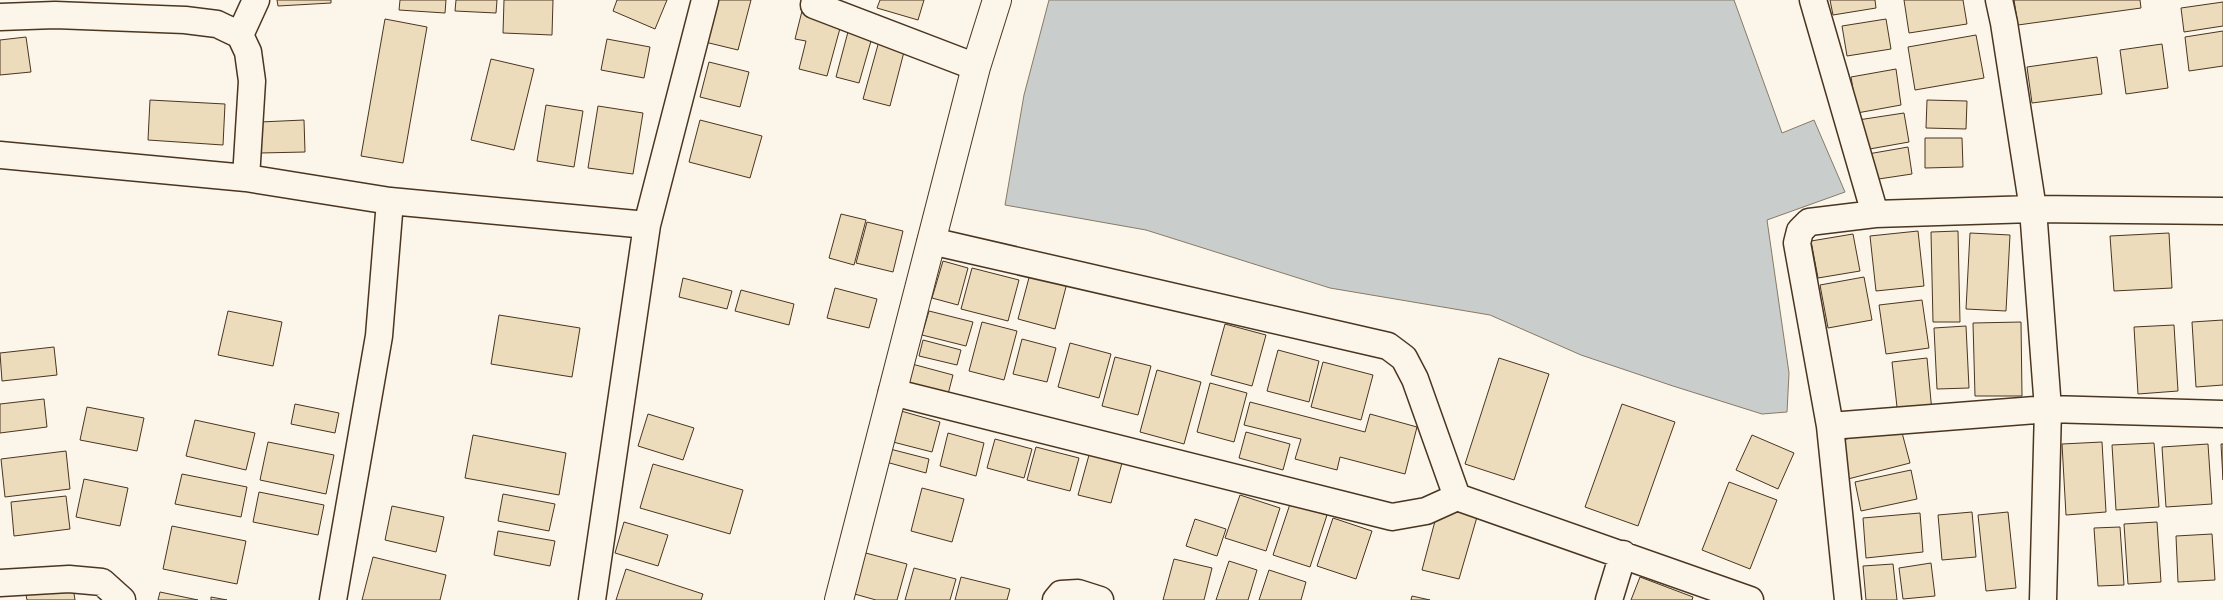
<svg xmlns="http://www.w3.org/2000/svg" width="2223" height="600" font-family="'Fira Sans',sans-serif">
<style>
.water{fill:#c9cecd;stroke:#887966}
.building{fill:#ecdcbc;stroke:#4a3520}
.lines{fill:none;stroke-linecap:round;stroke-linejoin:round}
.minor-casing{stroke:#4a3520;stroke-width:29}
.tertiary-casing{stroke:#4a3520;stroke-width:30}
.minor{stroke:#fbf6e9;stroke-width:26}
.tertiary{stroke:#fbf6e9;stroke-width:28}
</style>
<rect width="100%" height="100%" fill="#fbf6e9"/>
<!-- water -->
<path class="water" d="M 1049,0 L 1734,0 L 1782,133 L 1814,120 L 1845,192 L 1767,220 L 1789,373 L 1787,412 L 1762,414 L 1673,386 L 1581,355 L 1490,315 L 1330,288 L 1146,230 L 1005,205 L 1024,95 Z"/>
<!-- building -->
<path class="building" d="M 277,0 L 331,0 L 331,3 L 278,6 Z
M 400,0 L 446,0 L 445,13 L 399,10 Z
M 456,0 L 497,0 L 496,13 L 455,11 Z
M 504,0 L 553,0 L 552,35 L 503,33 Z
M 617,0 L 667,0 L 655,29 L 613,11 Z
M 716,0 L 751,0 L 738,50 L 705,42 Z
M 880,0 L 924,0 L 918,20 L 877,8 Z
M 1830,0 L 1875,0 L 1876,8 L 1833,15 Z
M 1904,0 L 1963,0 L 1967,24 L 1909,33 Z
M 2014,0 L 2140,0 L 2141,8 L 2018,25 Z
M 2223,2 L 2223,26 L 2184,32 L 2181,8 Z
M 802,11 L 842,21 L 827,76 L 799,69 L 806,41 L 795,39 Z
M 385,19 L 427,27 L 403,163 L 361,156 Z
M 1886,19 L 1891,49 L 1847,56 L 1842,26 Z
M 849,28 L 873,34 L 859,83 L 836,77 Z
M 2223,31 L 2223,66 L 2189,71 L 2185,37 Z
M 1976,35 L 1984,78 L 1915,90 L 1908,47 Z
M 26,37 L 31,72 L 0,75 L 0,40 Z
M 607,39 L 650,47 L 644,78 L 601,70 Z
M 879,41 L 905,48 L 890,106 L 863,99 Z
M 2162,44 L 2168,88 L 2126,94 L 2120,50 Z
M 2097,57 L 2102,94 L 2032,103 L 2027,67 Z
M 491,59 L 534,69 L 514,150 L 471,140 Z
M 709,62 L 749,72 L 740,107 L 700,97 Z
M 1896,69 L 1901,105 L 1857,113 L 1851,77 Z
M 150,100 L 225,104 L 223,145 L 148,140 Z
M 1927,100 L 1967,101 L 1966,129 L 1926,128 Z
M 546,105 L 583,111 L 574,167 L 537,161 Z
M 598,106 L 643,113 L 633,174 L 588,168 Z
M 1904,113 L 1909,142 L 1864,150 L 1858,120 Z
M 304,120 L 305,152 L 260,153 L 260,122 Z
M 700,120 L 762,136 L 750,178 L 689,162 Z
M 1925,138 L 1962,138 L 1963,167 L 1925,168 Z
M 1908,147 L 1912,174 L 1872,180 L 1868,154 Z
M 841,214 L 866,220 L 854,265 L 829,258 Z
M 867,222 L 903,231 L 893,272 L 856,263 Z
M 1918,231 L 1924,286 L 1876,291 L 1870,236 Z
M 1958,231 L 1960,322 L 1933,322 L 1931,232 Z
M 1970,233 L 2010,235 L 2006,311 L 1966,309 Z
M 2169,233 L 2172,288 L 2114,291 L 2110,236 Z
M 1853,234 L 1860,271 L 1818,278 L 1811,241 Z
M 943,261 L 968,268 L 958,305 L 932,298 Z
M 972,268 L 1019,280 L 1008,321 L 961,309 Z
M 1030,274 L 1067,283 L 1055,329 L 1018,319 Z
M 1864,277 L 1872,320 L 1828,328 L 1820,285 Z
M 683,278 L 732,291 L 727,309 L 679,297 Z
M 835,288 L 877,299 L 869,328 L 827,318 Z
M 741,290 L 794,304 L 789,325 L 735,311 Z
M 1922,300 L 1929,348 L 1886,354 L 1879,305 Z
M 228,311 L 282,322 L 273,366 L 218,355 Z
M 929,311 L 973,322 L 966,346 L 922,335 Z
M 499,315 L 580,328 L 572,377 L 491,364 Z
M 2223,320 L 2223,385 L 2196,387 L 2192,322 Z
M 982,322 L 1017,331 L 1004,380 L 969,371 Z
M 2021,322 L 2022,396 L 1975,396 L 1973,323 Z
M 1225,324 L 1266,335 L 1252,386 L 1211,375 Z
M 2174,325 L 2178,391 L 2138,394 L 2134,327 Z
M 1966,326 L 1969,388 L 1937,389 L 1934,328 Z
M 1022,339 L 1056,348 L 1047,382 L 1013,374 Z
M 923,340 L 961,350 L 957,365 L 919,356 Z
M 1070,343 L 1111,354 L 1099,398 L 1058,387 Z
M 54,347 L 57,375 L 2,381 L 0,353 Z
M 1278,350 L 1319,361 L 1309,402 L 1267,391 Z
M 1115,357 L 1151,366 L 1138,415 L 1102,406 Z
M 1499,358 L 1549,374 L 1514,480 L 1465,464 Z
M 1927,358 L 1932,412 L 1898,416 L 1892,362 Z
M 1323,362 L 1373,375 L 1361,420 L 1311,407 Z
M 912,364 L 953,375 L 947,398 L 906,387 Z
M 1157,370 L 1201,382 L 1184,444 L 1140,432 Z
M 1210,383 L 1247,393 L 1234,442 L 1197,432 Z
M 44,399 L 47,427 L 0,433 L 0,404 Z
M 1250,402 L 1365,432 L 1370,414 L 1417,427 L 1405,474 L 1340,457 L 1337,470 L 1295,459 L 1301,439 L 1244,425 Z
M 295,404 L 339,413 L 335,433 L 291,424 Z
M 1622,404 L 1675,422 L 1638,526 L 1585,507 Z
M 87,407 L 144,418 L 137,451 L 80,440 Z
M 901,411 L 940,422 L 932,452 L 893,442 Z
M 648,414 L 694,428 L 683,460 L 638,446 Z
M 195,420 L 255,433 L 246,470 L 186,456 Z
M 1900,425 L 1910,463 L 1848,479 L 1839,441 Z
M 1246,432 L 1290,444 L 1283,470 L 1239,458 Z
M 948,433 L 984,443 L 976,476 L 940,466 Z
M 473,435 L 566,453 L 559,495 L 465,478 Z
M 1752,435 L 1794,453 L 1778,489 L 1736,470 Z
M 995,439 L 1032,449 L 1024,478 L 987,468 Z
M 268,442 L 334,455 L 326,494 L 260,480 Z
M 2102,442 L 2106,512 L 2066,515 L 2062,444 Z
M 2154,443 L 2159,507 L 2116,510 L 2112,445 Z
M 2208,444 L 2212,504 L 2166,507 L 2162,447 Z
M 2221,444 L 2223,444 L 2223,480 Z
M 1036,447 L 1079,458 L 1070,491 L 1027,480 Z
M 890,449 L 929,459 L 926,473 L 886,462 Z
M 66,451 L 70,489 L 5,497 L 1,459 Z
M 1089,455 L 1122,463 L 1111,503 L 1078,495 Z
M 653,464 L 743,490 L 730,534 L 640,508 Z
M 1911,470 L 1917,499 L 1861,511 L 1855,482 Z
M 182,474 L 247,487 L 241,517 L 175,504 Z
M 84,479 L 128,488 L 120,526 L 76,517 Z
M 1729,482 L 1777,500 L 1750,569 L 1702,550 Z
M 922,488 L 964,499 L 952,542 L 911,531 Z
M 259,492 L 324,505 L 318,535 L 253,522 Z
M 503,494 L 555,504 L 549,531 L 498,521 Z
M 1240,495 L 1280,508 L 1266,551 L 1225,538 Z
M 66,496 L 70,529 L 14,536 L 11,502 Z
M 1290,504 L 1327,515 L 1310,567 L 1273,555 Z
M 392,506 L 444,517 L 436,552 L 385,540 Z
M 1439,506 L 1477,517 L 1459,579 L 1422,570 Z
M 1972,512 L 1976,557 L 1942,560 L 1938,515 Z
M 2008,512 L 2016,588 L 1986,591 L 1978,515 Z
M 1920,513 L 1923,552 L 1866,558 L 1863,518 Z
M 1333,518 L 1372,531 L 1356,579 L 1317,566 Z
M 1195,519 L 1226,529 L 1217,556 L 1186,546 Z
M 624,522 L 668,535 L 658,566 L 615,553 Z
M 2157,522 L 2161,582 L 2128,584 L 2124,524 Z
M 172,526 L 246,541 L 237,584 L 163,569 Z
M 2120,527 L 2124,585 L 2098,586 L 2094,528 Z
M 498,531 L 555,541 L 550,566 L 494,555 Z
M 2212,534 L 2215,580 L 2178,582 L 2176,536 Z
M 862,552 L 907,564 L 897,600 L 876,600 L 851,593 Z
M 373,557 L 446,575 L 440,600 L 362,600 Z
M 1174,559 L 1212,568 L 1204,600 L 1163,600 Z
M 1229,561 L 1257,570 L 1248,600 L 1216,600 Z
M 1931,563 L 1935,596 L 1903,599 L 1899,568 Z
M 1893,564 L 1897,600 L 1866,600 L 1863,566 Z
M 914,568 L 956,579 L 950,600 L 905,600 Z
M 626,569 L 703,594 L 701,600 L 616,600 Z
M 1269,570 L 1306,582 L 1301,600 L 1259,600 Z
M 961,577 L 1010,589 L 1007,600 L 955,600 Z
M 1640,577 L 1693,597 L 1692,600 L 1631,600 Z
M 73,587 L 75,600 L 27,600 L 26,595 Z
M 160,592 L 198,600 L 158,600 Z
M 1412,596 L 1430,600 L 1411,600 Z
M 211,597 L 227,600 L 211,600 Z"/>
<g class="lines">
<!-- minor casing -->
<g class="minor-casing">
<path id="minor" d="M 815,0 L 814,5 L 976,67
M 1813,0 L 1875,214
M 1999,0 L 2004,23 L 2033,209 L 2223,211
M 0,17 L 55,15 L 185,20 L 217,24 L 240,35 L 248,52 L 252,81 L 246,178 L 390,201 L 647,225
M 240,35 L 256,0
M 0,155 L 246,178
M 931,241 L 1388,346 L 1404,358 L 1415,379 L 1457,497
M 892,392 L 1392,517 L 1426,511 L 1457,497 L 1750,600
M 1830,426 L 2048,409 L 2223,414
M 0,583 L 69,579 L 102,582 L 122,600
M 333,600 L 379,336 L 390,201
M 592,600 L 647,225 L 705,0
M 1056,600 L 1061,594 L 1078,593 L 1100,600
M 1609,600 L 1623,554
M 1848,600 L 1830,426 L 1797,243 L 1800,231 L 1809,222 L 1875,214 L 2033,209 L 2048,409 L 2043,600"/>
</g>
<!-- tertiary casing -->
<g class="tertiary-casing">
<path id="tertiary" d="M 839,600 L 976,67 L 997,0"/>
</g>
<!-- minor -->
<use href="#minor" class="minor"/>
<!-- tertiary -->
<use href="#tertiary" class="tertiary"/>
</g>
</svg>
